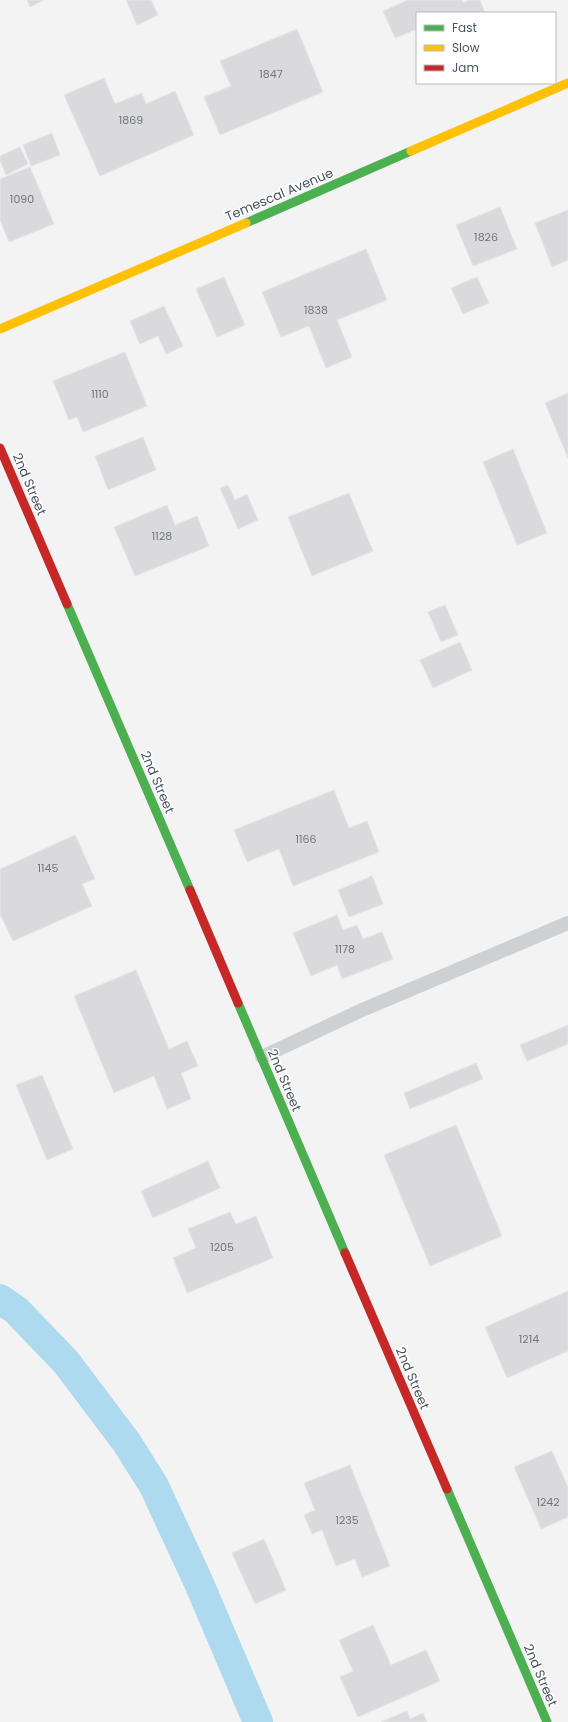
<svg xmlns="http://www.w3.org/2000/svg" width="568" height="1722" font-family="Poppins,sans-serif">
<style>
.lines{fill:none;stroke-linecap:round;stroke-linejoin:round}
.canal{stroke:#addaee;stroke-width:30}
.building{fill:#dadadc;stroke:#e4e5e6}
.lane{stroke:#ced1d4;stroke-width:14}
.fast{stroke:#4caf50;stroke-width:9}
.slow{stroke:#ffc107;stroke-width:9}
.jam{stroke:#c62828;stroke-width:9}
.labels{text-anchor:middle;stroke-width:3;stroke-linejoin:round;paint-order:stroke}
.number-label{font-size:11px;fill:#6f7680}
.street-label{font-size:13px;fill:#49535f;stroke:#fff}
</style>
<rect width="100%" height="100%" fill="#f3f3f3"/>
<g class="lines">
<!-- canal -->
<path class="canal" d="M 0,1299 L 16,1310 L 66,1362 L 127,1443 L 154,1486 L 198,1581 L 258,1722"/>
</g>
<!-- building -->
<path class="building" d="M 27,0 L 44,0 L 30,7 Z
M 126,0 L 151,0 L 158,15 L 137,25 Z
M 408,0 L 462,0 L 463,3 L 470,0 L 480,0 L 485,13 L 417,13 L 417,29 L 395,38 L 383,11 Z
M 297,29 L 323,92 L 220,135 L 204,97 L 231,86 L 220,61 Z
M 104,78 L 115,104 L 142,93 L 146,104 L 175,91 L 194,135 L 100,176 L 64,95 Z
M 52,133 L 60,155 L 31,166 L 23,145 Z
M 20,147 L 28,164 L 6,175 L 0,161 L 0,156 Z
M 30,167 L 54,224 L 9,242 L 0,220 L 0,179 Z
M 500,207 L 517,249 L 473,266 L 456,225 Z
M 568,210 L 568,260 L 552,267 L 535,223 Z
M 366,249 L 387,300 L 337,320 L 352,357 L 326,368 L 309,326 L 281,337 L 262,292 Z
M 224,277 L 245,325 L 217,337 L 196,289 Z
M 477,277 L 489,303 L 463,314 L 451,288 Z
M 164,306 L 183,346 L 166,354 L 158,336 L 140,344 L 130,321 Z
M 125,352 L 147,406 L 83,432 L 77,417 L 69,420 L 53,381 Z
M 568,393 L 568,458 L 545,403 Z
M 143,437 L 156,470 L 108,490 L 95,456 Z
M 513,449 L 547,533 L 517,545 L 483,462 Z
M 228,485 L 235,500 L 247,494 L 258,520 L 238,529 L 220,488 Z
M 349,493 L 373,551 L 312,576 L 288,517 Z
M 167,505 L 175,525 L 197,516 L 209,546 L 135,576 L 114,527 Z
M 445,605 L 458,635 L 441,642 L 428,612 Z
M 460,642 L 472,670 L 433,688 L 420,660 Z
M 334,790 L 349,828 L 367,821 L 379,852 L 293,886 L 279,849 L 247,862 L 234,830 Z
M 75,835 L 95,879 L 82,884 L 92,906 L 13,941 L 0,914 L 0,869 Z
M 372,876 L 383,904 L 349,917 L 338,890 Z
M 337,915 L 343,930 L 357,925 L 363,939 L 382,932 L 393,959 L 342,979 L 337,965 L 311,976 L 293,933 Z
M 136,970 L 169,1049 L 187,1041 L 198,1066 L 181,1073 L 191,1099 L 167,1109 L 154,1076 L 114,1093 L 74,996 Z
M 568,1025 L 568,1044 L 527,1061 L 520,1045 Z
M 476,1063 L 483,1079 L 410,1109 L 404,1093 Z
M 42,1075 L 73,1149 L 47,1160 L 16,1085 Z
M 456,1125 L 502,1236 L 430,1266 L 384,1155 Z
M 208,1161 L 220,1188 L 153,1218 L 141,1191 Z
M 230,1212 L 236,1224 L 256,1216 L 273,1258 L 187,1293 L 173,1258 L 196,1248 L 188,1229 Z
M 568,1291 L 568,1351 L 507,1378 L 485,1327 Z
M 552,1451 L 568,1487 L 568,1517 L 541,1529 L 514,1467 Z
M 350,1465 L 390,1566 L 362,1577 L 355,1559 L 336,1566 L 322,1530 L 312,1534 L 304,1515 L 315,1510 L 304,1483 Z
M 264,1539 L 286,1590 L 255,1604 L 232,1553 Z
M 373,1625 L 391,1665 L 426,1650 L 440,1681 L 358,1717 L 340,1677 L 353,1671 L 339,1640 Z
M 407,1711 L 410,1719 L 423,1713 L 427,1722 L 381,1722 Z"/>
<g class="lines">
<!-- lane -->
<path class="lane" d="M 262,1057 L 362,1010 L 568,923"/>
<!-- fast -->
<path class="fast" d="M 246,223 L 411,151
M 67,604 L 190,890
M 238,1003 L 345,1253
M 447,1489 L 547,1722"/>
<!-- slow -->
<path class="slow" d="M 411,151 L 568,83
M 0,329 L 246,223"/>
<!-- jam -->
<path class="jam" d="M 0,448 L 67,604
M 190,890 L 238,1003
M 345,1253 L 447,1489"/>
</g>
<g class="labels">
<!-- number labels -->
<g class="number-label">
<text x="271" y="78">1847</text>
<text x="131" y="124">1869</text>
<text x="22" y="203">1090</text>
<text x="486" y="241">1826</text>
<text x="316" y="314">1838</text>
<text x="100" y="398">1110</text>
<text x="162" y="540">1128</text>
<text x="306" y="843">1166</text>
<text x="48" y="872">1145</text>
<text x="345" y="953">1178</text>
<text x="222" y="1251">1205</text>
<text x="529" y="1343">1214</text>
<text x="548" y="1506">1242</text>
<text x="347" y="1524">1235</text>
</g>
<!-- street labels -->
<g class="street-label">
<text transform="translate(279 194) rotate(-23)" y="5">Temescal Avenue</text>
<text transform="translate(30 484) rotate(67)" y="5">2nd Street</text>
<text transform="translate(158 782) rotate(67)" y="5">2nd Street</text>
<text transform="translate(285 1080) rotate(67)" y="5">2nd Street</text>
<text transform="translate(413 1378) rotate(67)" y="5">2nd Street</text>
<text transform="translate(541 1675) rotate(67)" y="5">2nd Street</text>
</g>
</g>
<!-- legend -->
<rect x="416" y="12" width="140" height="72" fill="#ffffff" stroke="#b6babf"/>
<rect x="424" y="25" width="20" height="6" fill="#4caf50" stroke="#b6babf"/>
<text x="452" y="32" font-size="12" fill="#49535f">Fast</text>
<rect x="424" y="45" width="20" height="6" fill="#ffc107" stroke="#b6babf"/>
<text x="452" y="52" font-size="12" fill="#49535f">Slow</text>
<rect x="424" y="65" width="20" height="6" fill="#c62828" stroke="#b6babf"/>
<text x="452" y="72" font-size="12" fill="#49535f">Jam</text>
</svg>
